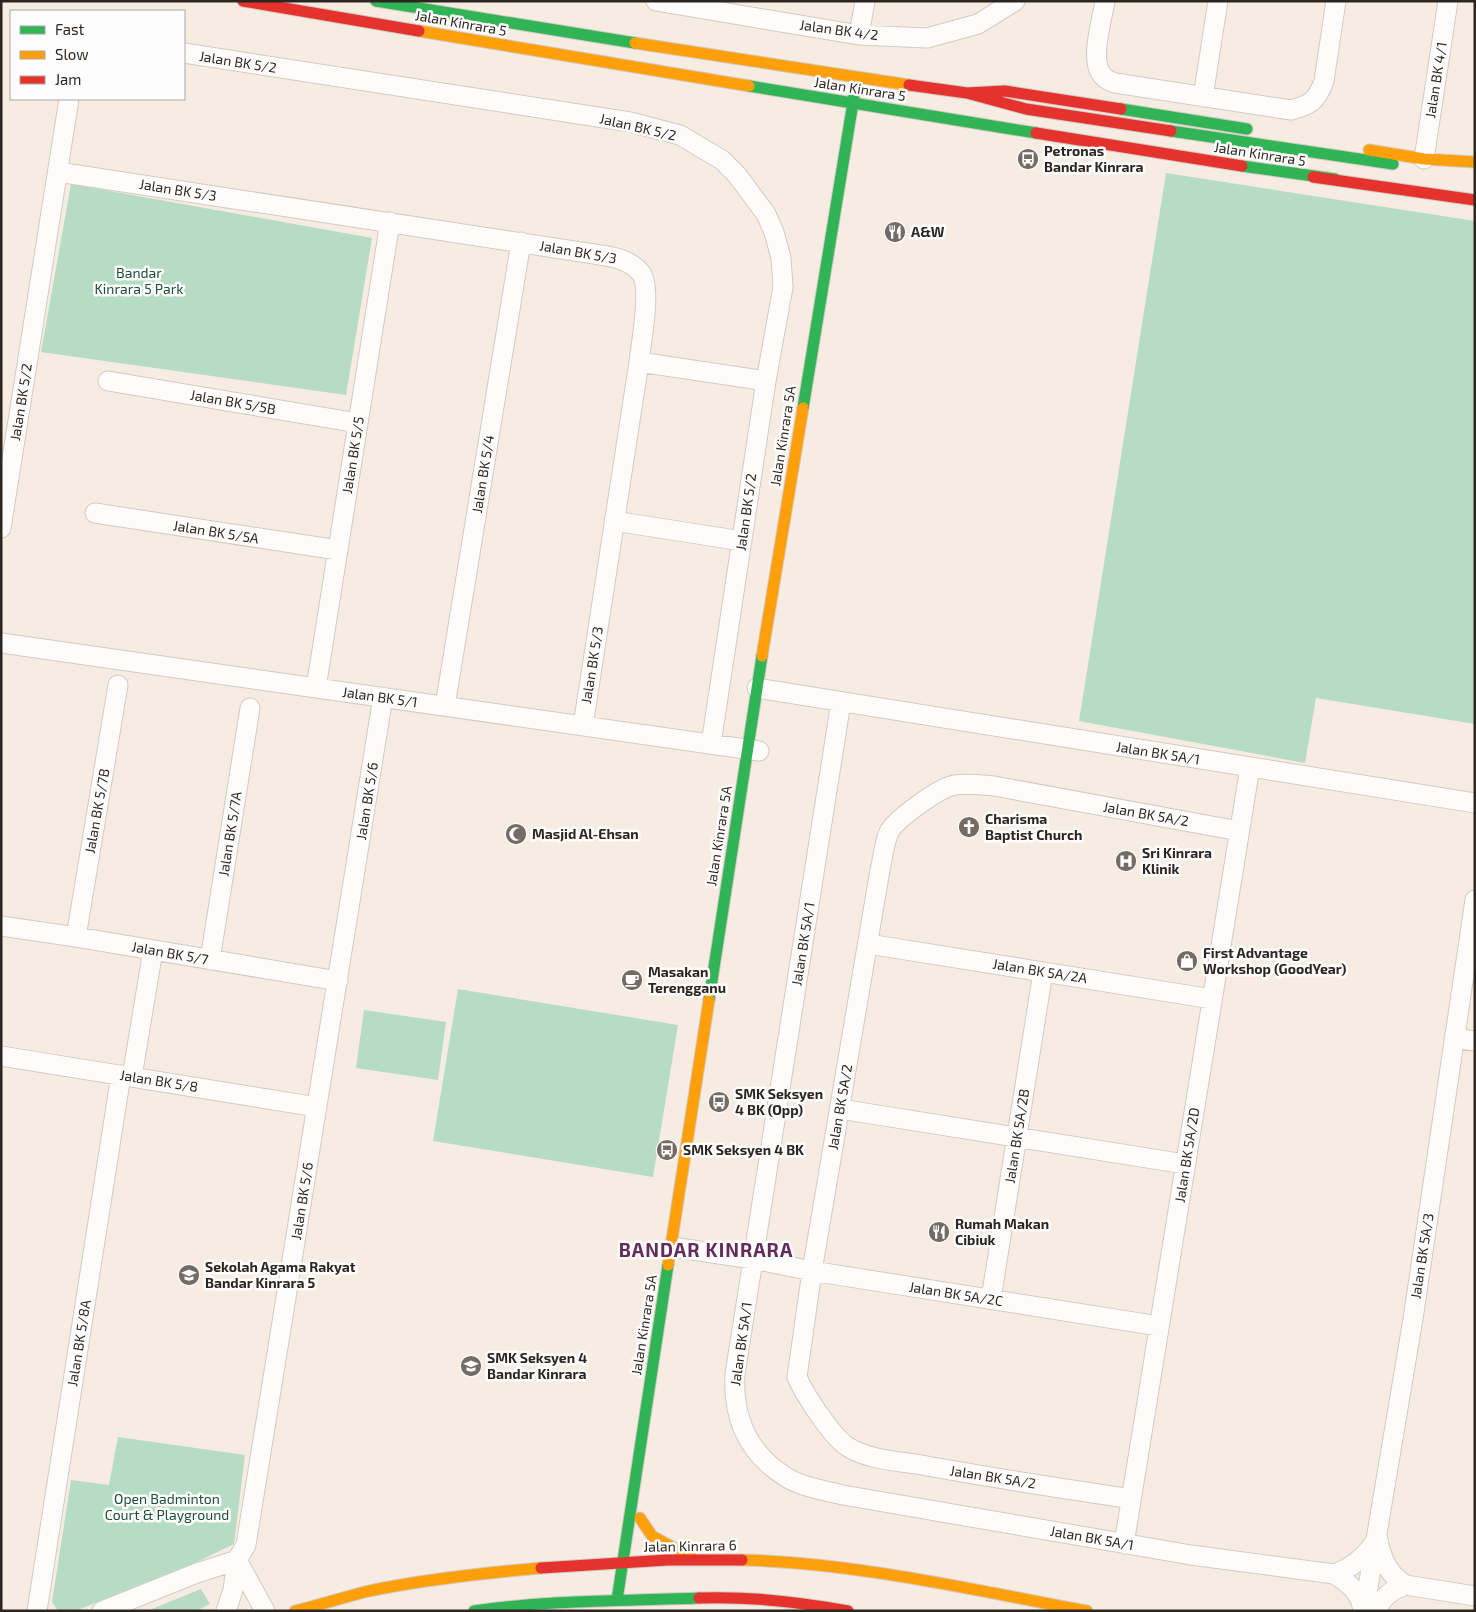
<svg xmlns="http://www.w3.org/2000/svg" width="1476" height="1612" font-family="'Exo 2',sans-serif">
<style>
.green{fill:#b6dcc4}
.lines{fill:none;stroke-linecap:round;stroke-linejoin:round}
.street-casing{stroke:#d3cac3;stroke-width:21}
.fast-casing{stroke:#d3cac3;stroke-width:13}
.slow-casing{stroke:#d3cac3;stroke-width:13}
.jam-casing{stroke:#d3cac3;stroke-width:13}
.street{stroke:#fefcfa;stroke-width:19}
.fast{stroke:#30b455;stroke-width:11}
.slow{stroke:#ff9f0a;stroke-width:11}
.jam{stroke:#e5322d;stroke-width:11}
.labels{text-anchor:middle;stroke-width:5;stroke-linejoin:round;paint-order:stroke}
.street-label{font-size:14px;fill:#2d2620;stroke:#fdfdfd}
.poi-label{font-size:14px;font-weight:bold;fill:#2d2620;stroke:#fdfdfd;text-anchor:start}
.park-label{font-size:14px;fill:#1e4d3a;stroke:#fdfdfd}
.district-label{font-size:19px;font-weight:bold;letter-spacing:1px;fill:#622d5b;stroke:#fdfdfd}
</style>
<rect width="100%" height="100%" fill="#f7ece1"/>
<!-- green -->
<path class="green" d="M 1166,173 L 1475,221 L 1475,724 L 1316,698 L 1305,763 L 1079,721 Z
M 71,184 L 372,238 L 346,395 L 41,352 Z
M 458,989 L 678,1025 L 653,1177 L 433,1141 Z
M 364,1010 L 446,1022 L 438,1080 L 356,1068 Z
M 118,1437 L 245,1455 L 234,1544 L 199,1561 L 75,1611 L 58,1611 L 52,1602 L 71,1480 L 109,1485 Z
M 201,1589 L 210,1604 L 196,1611 L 147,1611 Z"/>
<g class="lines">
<!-- street casing -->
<g class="street-casing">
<path id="street" d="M 656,1 L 859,35 L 927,38 L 978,24 L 1015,1
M 1105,1 C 1102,20 1091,55 1100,72 C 1103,78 1109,81 1115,83 L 1291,110 C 1311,105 1317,100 1324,81 L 1336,1
M 859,35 L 865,1
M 184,53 L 630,122 L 680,135 L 722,160 L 737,175 L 766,214 L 774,232 L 781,258 L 783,287 L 766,381 L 711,744
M 1203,97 L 1218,1
M 1424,159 L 1448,1
M 58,172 L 607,256 C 620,258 632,262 641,273 C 652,288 641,343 639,362 L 583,726
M 639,362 L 766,381
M 108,381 L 358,423
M 95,513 L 338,550
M 614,521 L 742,541
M 1,528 L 69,99
M 1,643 L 759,751
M 316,688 L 390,222
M 757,688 L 1475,803
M 841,702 L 735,1374 C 733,1410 743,1443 772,1467 C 780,1473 788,1480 798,1483 C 812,1489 828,1491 843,1495 L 1191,1555 L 1334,1574 C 1349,1583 1361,1593 1363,1611
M 445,706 L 521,242
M 1,926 L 76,937 L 338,981
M 76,937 L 118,685
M 868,944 L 1212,999
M 210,960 L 250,708
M 1454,1038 L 1475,1041
M 1,1056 L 317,1107
M 132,1077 L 153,950
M 840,1109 L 1185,1164
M 672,1247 L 753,1259 L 812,1271 L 1159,1326
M 991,1299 L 1043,972
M 1131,1499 C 1061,1488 991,1478 922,1465 C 898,1461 869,1460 848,1447 C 833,1438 804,1394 797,1377 L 812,1271 L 880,870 C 883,858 884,843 889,832 C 896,819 940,787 955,785 C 968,783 981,785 994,786 L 1239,831
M 1378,1539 C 1381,1558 1389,1576 1406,1585
M 1124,1544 L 1250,767
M 237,1560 L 265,1611
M 1334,1574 C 1352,1568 1364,1558 1375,1542
M 37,1611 L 121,1075
M 102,1611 L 197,1573 L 237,1560 L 246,1545 L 383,697
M 226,1611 L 233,1590 L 237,1560
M 1364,1611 L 1413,1319 L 1475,900
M 1376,1611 C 1382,1597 1392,1589 1406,1585 L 1475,1596"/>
</g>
<!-- fast casing -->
<g class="fast-casing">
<path id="fast" d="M 376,1 L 635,43
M 749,86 L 1036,133
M 1121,109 L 1247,129
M 1171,131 L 1393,164
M 1242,166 L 1335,179
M 803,408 L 857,78
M 709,1000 L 762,656
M 617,1600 L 668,1265
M 474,1611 C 548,1600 625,1601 699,1598"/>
</g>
<!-- slow casing -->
<g class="slow-casing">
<path id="slow" d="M 419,31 L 749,86
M 635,43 L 909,85
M 1369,150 L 1424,159 L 1475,162
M 762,656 L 803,408
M 668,1265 L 709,1000
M 640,1518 L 652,1536 L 692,1558
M 742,1560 C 858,1563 973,1590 1087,1611
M 295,1611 C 320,1605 344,1597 369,1591 C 426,1579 484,1573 541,1568"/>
</g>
<!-- jam casing -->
<g class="jam-casing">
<path id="jam" d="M 243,1 L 419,31
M 909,85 L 967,93 L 1005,91 L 1121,109
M 967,93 L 1026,109 L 1171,131
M 1036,133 L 1242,166
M 1313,177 L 1475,200
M 541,1568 L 667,1560 L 742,1560
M 699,1598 C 749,1596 799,1602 848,1611"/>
</g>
<!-- street -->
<use href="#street" class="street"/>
<!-- fast -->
<use href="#fast" class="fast"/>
<!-- slow -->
<use href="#slow" class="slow"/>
<!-- jam -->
<use href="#jam" class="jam"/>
</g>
<!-- icons -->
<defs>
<g id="bus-disc" transform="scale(1.125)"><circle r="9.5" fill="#746b64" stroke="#fdfdfd"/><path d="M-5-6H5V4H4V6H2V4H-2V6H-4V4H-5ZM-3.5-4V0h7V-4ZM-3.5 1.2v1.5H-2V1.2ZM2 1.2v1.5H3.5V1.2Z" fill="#fff"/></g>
<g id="restaurant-disc" transform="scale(1.125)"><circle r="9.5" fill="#746b64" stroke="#fdfdfd"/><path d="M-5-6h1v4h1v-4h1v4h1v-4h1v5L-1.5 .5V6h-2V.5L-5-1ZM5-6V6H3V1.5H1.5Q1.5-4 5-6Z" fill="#fff"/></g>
<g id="church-disc" transform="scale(1.125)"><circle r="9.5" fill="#746b64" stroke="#fdfdfd"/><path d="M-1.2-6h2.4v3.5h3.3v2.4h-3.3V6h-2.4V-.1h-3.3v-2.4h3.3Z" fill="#fff"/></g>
<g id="mosque-disc" transform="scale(1.125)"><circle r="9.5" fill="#746b64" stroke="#fdfdfd"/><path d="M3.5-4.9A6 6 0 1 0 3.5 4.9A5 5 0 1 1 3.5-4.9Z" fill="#fff"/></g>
<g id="hospital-disc" transform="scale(1.125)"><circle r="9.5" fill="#746b64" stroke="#fdfdfd"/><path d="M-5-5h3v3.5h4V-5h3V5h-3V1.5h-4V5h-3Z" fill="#fff"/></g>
<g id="shop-disc" transform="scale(1.125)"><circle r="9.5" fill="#746b64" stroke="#fdfdfd"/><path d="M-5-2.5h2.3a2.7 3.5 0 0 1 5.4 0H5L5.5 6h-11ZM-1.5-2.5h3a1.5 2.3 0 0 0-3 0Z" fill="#fff"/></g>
<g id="cafe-disc" transform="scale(1.125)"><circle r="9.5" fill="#746b64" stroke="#fdfdfd"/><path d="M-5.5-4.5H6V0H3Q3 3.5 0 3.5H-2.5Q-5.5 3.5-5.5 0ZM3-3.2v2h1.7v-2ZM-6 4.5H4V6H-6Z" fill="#fff"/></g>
<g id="school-disc" transform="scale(1.125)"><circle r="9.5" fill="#746b64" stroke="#fdfdfd"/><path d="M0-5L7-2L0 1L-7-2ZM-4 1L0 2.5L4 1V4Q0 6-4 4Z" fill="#fff"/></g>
</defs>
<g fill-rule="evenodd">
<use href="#bus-disc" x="1028" y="159"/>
<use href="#restaurant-disc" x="895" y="232"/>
<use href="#church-disc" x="969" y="827"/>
<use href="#mosque-disc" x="516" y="834"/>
<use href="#hospital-disc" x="1126" y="861"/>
<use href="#shop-disc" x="1187" y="961"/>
<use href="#cafe-disc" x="632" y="980"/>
<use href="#bus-disc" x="719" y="1102"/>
<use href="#bus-disc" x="667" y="1150"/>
<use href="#restaurant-disc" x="939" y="1232"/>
<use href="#school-disc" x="189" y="1275"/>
<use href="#school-disc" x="471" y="1366"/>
</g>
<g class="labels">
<!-- street labels -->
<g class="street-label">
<text transform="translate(461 23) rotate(10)" y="5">Jalan Kinrara 5</text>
<text transform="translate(839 30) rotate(8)" y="5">Jalan BK 4/2</text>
<text transform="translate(238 62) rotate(9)" y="5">Jalan BK 5/2</text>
<text transform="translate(1436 80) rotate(-81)" y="5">Jalan BK 4/1</text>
<text transform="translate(860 89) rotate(9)" y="5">Jalan Kinrara 5</text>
<text transform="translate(638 127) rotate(13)" y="5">Jalan BK 5/2</text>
<text transform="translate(1260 154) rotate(9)" y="5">Jalan Kinrara 5</text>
<text transform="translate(178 190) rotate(9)" y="5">Jalan BK 5/3</text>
<text transform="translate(578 252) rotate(10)" y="5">Jalan BK 5/3</text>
<text transform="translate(21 402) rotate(-81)" y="5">Jalan BK 5/2</text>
<text transform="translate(233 402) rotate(10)" y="5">Jalan BK 5/5B</text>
<text transform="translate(783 436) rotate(-81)" y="5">Jalan Kinrara 5A</text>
<text transform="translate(353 455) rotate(-81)" y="5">Jalan BK 5/5</text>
<text transform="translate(483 474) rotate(-81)" y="5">Jalan BK 5/4</text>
<text transform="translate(746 512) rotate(-82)" y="5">Jalan BK 5/2</text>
<text transform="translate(216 532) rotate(9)" y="5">Jalan BK 5/5A</text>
<text transform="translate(592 665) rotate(-81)" y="5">Jalan BK 5/3</text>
<text transform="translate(380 697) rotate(8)" y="5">Jalan BK 5/1</text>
<text transform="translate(1158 753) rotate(9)" y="5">Jalan BK 5A/1</text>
<text transform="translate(367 801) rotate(-81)" y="5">Jalan BK 5/6</text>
<text transform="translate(97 811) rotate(-80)" y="5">Jalan BK 5/7B</text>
<text transform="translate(1146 814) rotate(10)" y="5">Jalan BK 5A/2</text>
<text transform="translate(230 834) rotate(-81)" y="5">Jalan BK 5/7A</text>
<text transform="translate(719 836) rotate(-81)" y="5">Jalan Kinrara 5A</text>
<text transform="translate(803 944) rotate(-81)" y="5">Jalan BK 5A/1</text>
<text transform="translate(170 953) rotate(10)" y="5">Jalan BK 5/7</text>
<text transform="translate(1040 971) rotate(9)" y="5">Jalan BK 5A/2A</text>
<text transform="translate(159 1081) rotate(9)" y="5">Jalan BK 5/8</text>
<text transform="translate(840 1107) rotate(-80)" y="5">Jalan BK 5A/2</text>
<text transform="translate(1017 1136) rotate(-81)" y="5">Jalan BK 5A/2B</text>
<text transform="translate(1187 1155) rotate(-81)" y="5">Jalan BK 5A/2D</text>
<text transform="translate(302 1201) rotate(-81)" y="5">Jalan BK 5/6</text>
<text transform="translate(1422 1256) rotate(-81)" y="5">Jalan BK 5A/3</text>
<text transform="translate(956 1294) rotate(9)" y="5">Jalan BK 5A/2C</text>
<text transform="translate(644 1325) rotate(-81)" y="5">Jalan Kinrara 5A</text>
<text transform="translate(79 1343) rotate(-81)" y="5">Jalan BK 5/8A</text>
<text transform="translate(741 1344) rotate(-82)" y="5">Jalan BK 5A/1</text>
<text transform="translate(993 1477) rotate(9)" y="5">Jalan BK 5A/2</text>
<text transform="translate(1092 1538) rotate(10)" y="5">Jalan BK 5A/1</text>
<text transform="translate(690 1546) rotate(-1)" y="5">Jalan Kinrara 6</text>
</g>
<!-- poi labels -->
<g class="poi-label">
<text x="1044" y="156">Petronas<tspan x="1044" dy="16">Bandar Kinrara</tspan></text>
<text x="911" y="237">A&amp;W</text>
<text x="985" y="824">Charisma<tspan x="985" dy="16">Baptist Church</tspan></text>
<text x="532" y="839">Masjid Al-Ehsan</text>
<text x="1142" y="858">Sri Kinrara<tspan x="1142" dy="16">Klinik</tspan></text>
<text x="1203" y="958">First Advantage<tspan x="1203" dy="16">Workshop (GoodYear)</tspan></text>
<text x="648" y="977">Masakan<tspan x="648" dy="16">Terengganu</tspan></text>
<text x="735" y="1099">SMK Seksyen<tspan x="735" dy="16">4 BK (Opp)</tspan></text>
<text x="683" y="1155">SMK Seksyen 4 BK</text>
<text x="955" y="1229">Rumah Makan<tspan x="955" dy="16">Cibiuk</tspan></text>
<text x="205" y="1272">Sekolah Agama Rakyat<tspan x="205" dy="16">Bandar Kinrara 5</tspan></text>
<text x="487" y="1363">SMK Seksyen 4<tspan x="487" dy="16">Bandar Kinrara</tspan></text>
</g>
<!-- park labels -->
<g class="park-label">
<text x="139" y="278">Bandar<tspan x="139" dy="16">Kinrara 5 Park</tspan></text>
<text x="167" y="1504">Open Badminton<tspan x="167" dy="16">Court &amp; Playground</tspan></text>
</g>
<!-- district labels -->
<g class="district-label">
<text x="706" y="1257">BANDAR KINRARA</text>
</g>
</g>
<!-- border -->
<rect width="1476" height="1612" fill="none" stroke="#2d2620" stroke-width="5"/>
<!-- legend -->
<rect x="10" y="10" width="175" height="90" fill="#fdfdfd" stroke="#aaa7a5"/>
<rect x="20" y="26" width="25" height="8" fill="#30b455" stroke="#aaa7a5"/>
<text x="55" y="35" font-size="15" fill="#2d2620">Fast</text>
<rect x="20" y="51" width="25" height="8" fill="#ff9f0a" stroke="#aaa7a5"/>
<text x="55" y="60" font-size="15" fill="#2d2620">Slow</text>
<rect x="20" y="76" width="25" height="8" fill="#e5322d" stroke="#aaa7a5"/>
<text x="55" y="85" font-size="15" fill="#2d2620">Jam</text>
</svg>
